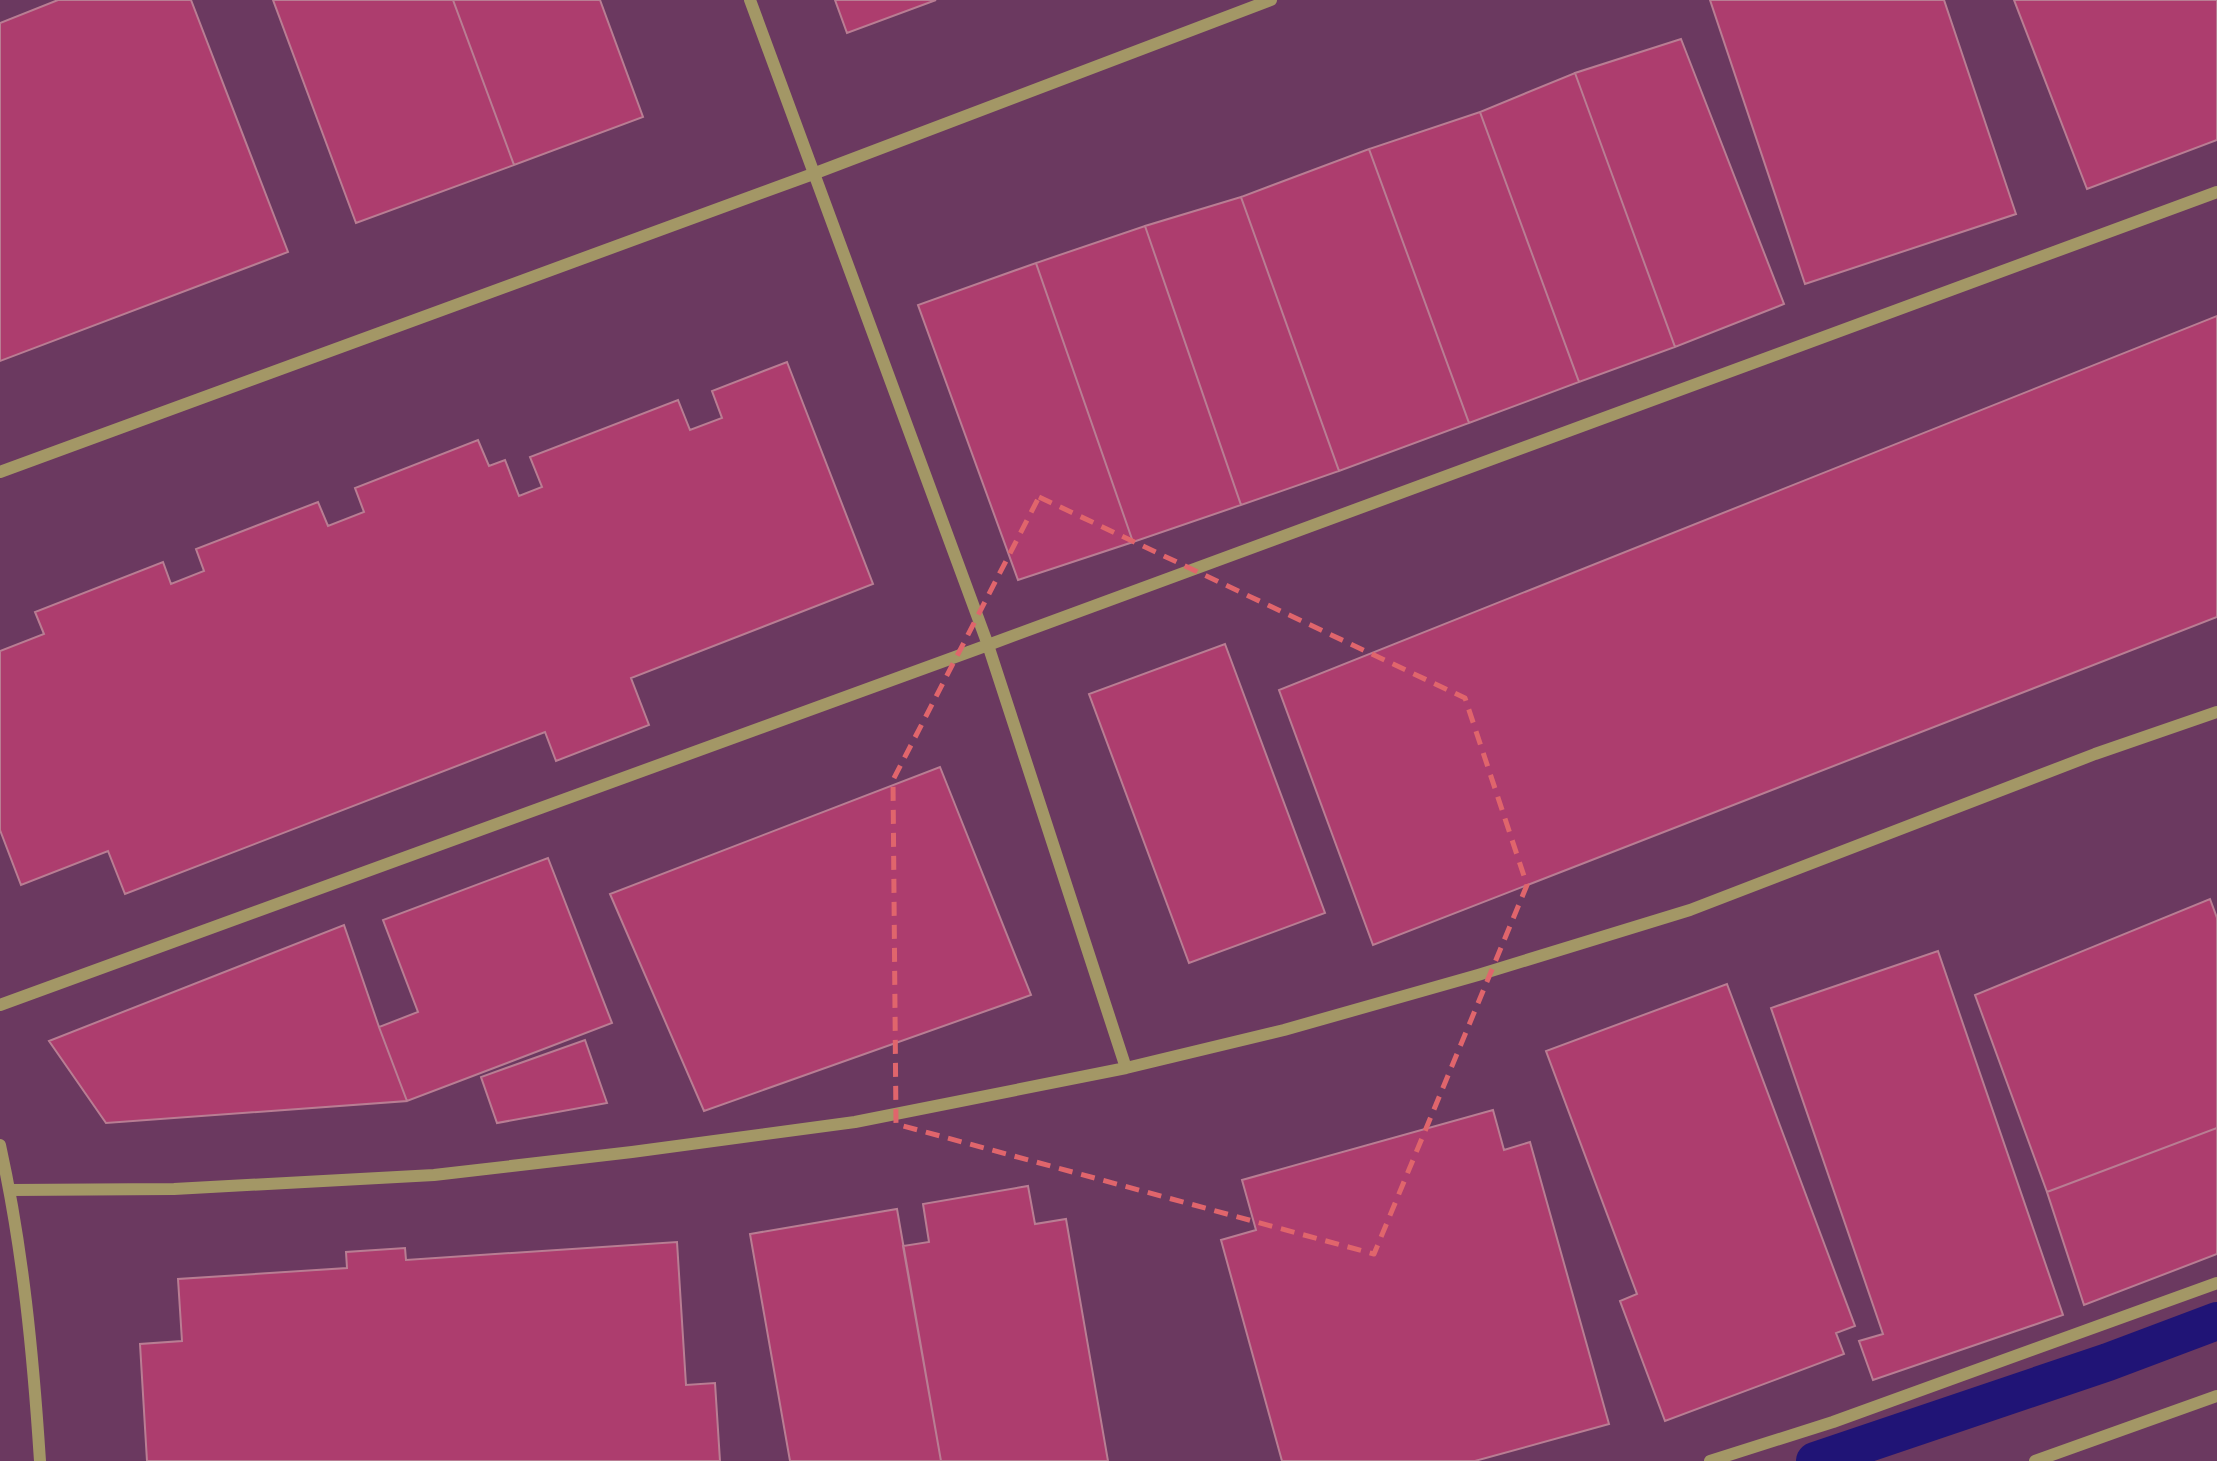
<svg xmlns="http://www.w3.org/2000/svg" width="2217" height="1461" font-family="'Fira Sans Condensed',sans-serif">
<style>
.built{fill:#6b3960}
.lines{fill:none;stroke-linecap:round;stroke-linejoin:round}
.canal{stroke:#201476;stroke-width:38}
.building{fill:#ad3d6e;stroke:#b97d93;stroke-width:2}
.minor{stroke:#a39766;stroke-width:12}
.marked{fill:none;stroke:#e0656c;stroke-width:5;stroke-dasharray:14 9;stroke-linejoin:round}
</style>
<rect width="100%" height="100%" fill="#5e3253"/>
<!-- built -->
<path class="built" d="M 0,0 L 2217,0 L 2217,1461 L 0,1461 Z"/>
<g class="lines">
<!-- canal -->
<path class="canal" d="M 1815,1461 L 2108,1362 L 2217,1321"/>
</g>
<!-- building -->
<path class="building" d="M 58,0 L 191,0 L 288,252 L 0,361 L 0,23 Z
M 273,0 L 453,0 L 514,165 L 356,223 Z
M 453,0 L 600,0 L 643,117 L 514,165 Z
M 835,0 L 936,0 L 847,33 Z
M 1710,0 L 1944,0 L 2016,214 L 1805,284 Z
M 2014,0 L 2217,0 L 2217,140 L 2087,189 Z
M 1681,39 L 1784,304 L 1675,347 L 1575,73 Z
M 1575,73 L 1675,347 L 1579,382 L 1480,112 Z
M 1480,112 L 1579,382 L 1469,423 L 1369,149 Z
M 1369,149 L 1469,423 L 1339,471 L 1241,197 Z
M 1241,197 L 1339,471 L 1241,505 L 1145,226 Z
M 1145,226 L 1241,505 L 1133,542 L 1036,263 Z
M 1036,263 L 1133,542 L 1018,580 L 918,305 Z
M 2217,316 L 2217,617 L 1373,945 L 1279,690 Z
M 787,362 L 873,584 L 631,678 L 649,725 L 556,761 L 545,732 L 125,894 L 108,851 L 21,885 L 0,830 L 0,651 L 44,634 L 35,612 L 163,562 L 171,584 L 204,571 L 196,549 L 318,502 L 328,526 L 364,512 L 355,488 L 478,440 L 489,466 L 505,460 L 519,496 L 542,487 L 530,457 L 678,400 L 690,430 L 722,418 L 712,391 Z
M 1225,644 L 1325,913 L 1189,963 L 1089,694 Z
M 940,767 L 1031,995 L 704,1111 L 610,894 Z
M 548,858 L 612,1023 L 407,1101 L 379,1027 L 418,1012 L 383,920 Z
M 2210,899 L 2217,918 L 2217,1128 L 2047,1192 L 1975,995 Z
M 344,925 L 379,1027 L 407,1101 L 106,1123 L 49,1041 Z
M 1938,951 L 2063,1315 L 1873,1380 L 1859,1341 L 1883,1334 L 1771,1008 Z
M 1727,984 L 1855,1326 L 1836,1333 L 1844,1354 L 1665,1421 L 1620,1301 L 1637,1294 L 1546,1051 Z
M 585,1040 L 607,1103 L 497,1123 L 481,1077 Z
M 1493,1110 L 1504,1150 L 1530,1142 L 1609,1424 L 1475,1461 L 1282,1461 L 1221,1240 L 1256,1230 L 1242,1180 Z
M 2217,1128 L 2217,1254 L 2084,1305 L 2047,1192 Z
M 1028,1186 L 1035,1224 L 1066,1219 L 1108,1461 L 941,1461 L 903,1246 L 929,1242 L 923,1204 Z
M 897,1209 L 941,1461 L 790,1461 L 750,1234 Z
M 677,1242 L 686,1385 L 715,1383 L 720,1461 L 147,1461 L 140,1344 L 182,1341 L 178,1279 L 347,1268 L 346,1252 L 405,1248 L 406,1260 Z"/>
<g class="lines">
<!-- minor -->
<path class="minor" d="M 750,0 L 988,645 L 1126,1068
M 0,472 L 813,174 L 1271,0
M 0,1005 L 988,645 L 2217,192
M 0,1145 C 23,1249 33,1354 40,1461
M 10,1190 L 174,1189 L 434,1175 L 632,1152 L 855,1122 L 1126,1068 L 1284,1030 L 1478,975 L 1690,910 L 2095,754 L 2217,712
M 1710,1461 L 1833,1422 L 2217,1283
M 2035,1461 L 2217,1396"/>
</g>
<!-- marked area -->
<path class="marked" d="M 1039,497 L 1465,698 L 1527,885 L 1374,1254 L 896,1124 L 893,780 Z"/>
</svg>
